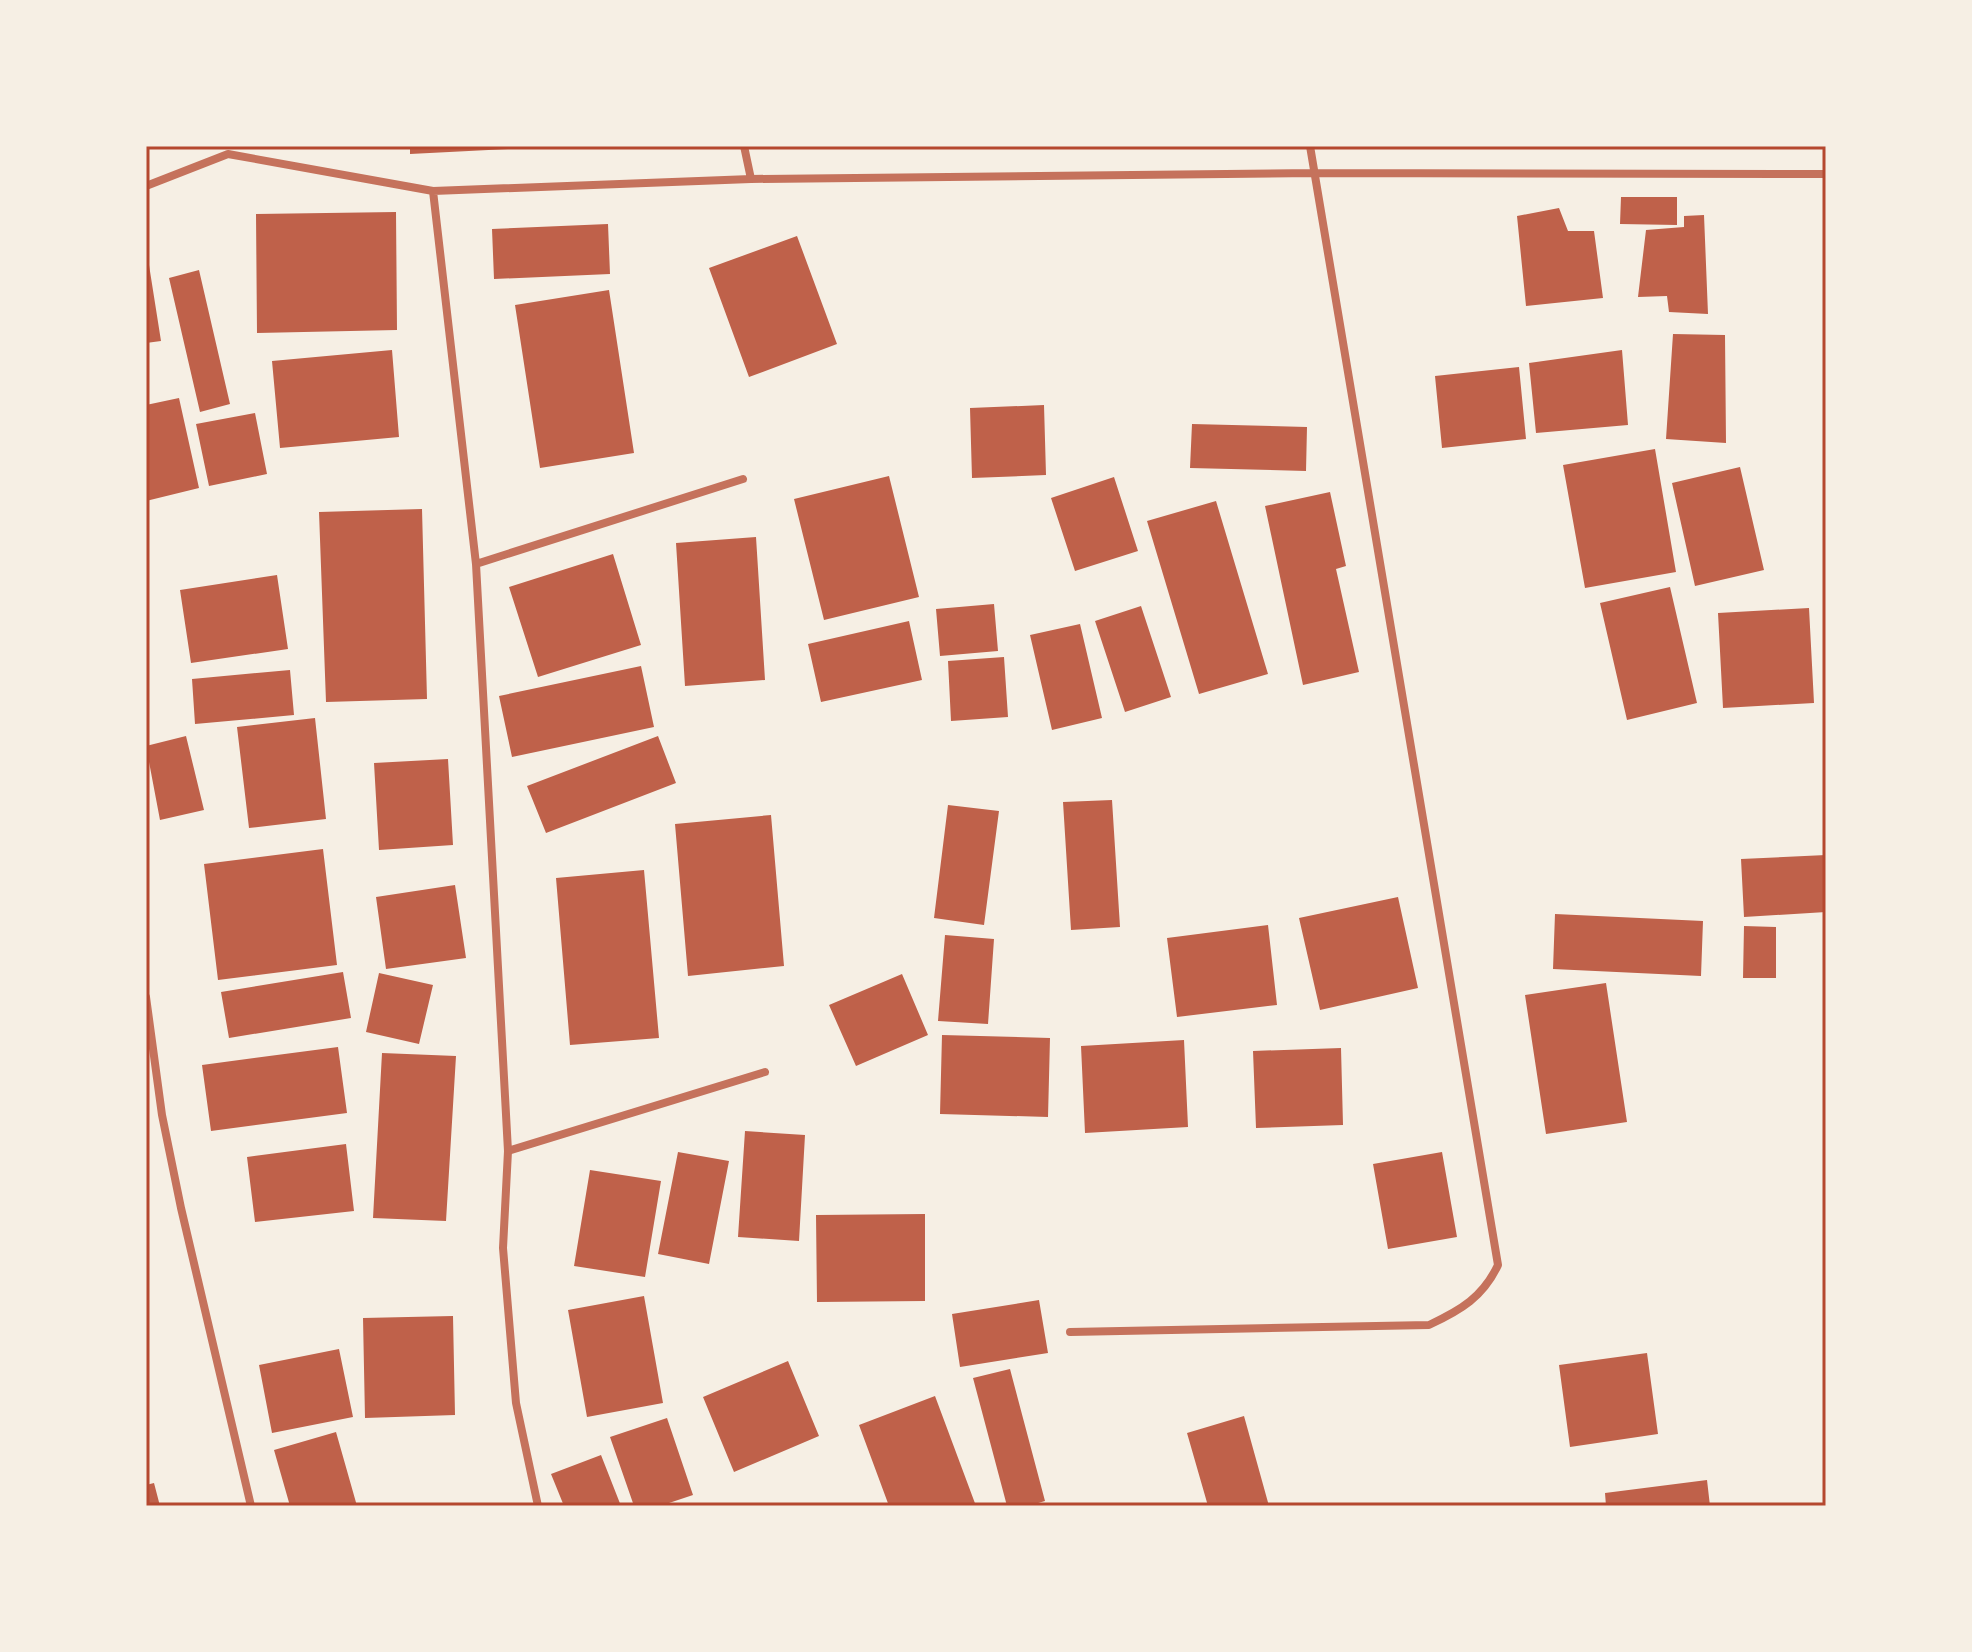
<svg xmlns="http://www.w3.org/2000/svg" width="1972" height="1652" font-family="'Playfair Display',serif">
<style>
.building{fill:#bf614a}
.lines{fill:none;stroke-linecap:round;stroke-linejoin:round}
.minor{stroke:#c5725c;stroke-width:8}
.neatline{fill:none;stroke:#b5482f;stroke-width:3}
</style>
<rect width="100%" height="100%" fill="#f6efe4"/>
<!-- building -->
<path class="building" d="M 410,146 L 508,146 L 508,149 L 410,154 Z
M 1621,197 L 1677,197 L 1677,225 L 1620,224 Z
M 1559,208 L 1568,231 L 1594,231 L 1603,298 L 1526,306 L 1517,216 Z
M 396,212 L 397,330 L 257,333 L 256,214 Z
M 1704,215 L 1708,314 L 1669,312 L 1667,296 L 1638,297 L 1646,230 L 1684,227 L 1684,216 Z
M 608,224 L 610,274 L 494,279 L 492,229 Z
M 797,236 L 837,344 L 749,377 L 709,268 Z
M 149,265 L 161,341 L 146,343 L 146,266 Z
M 199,270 L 230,404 L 200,412 L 169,278 Z
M 609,290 L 634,453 L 540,468 L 515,305 Z
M 1673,334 L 1725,335 L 1726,443 L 1666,439 Z
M 392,350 L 399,437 L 280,448 L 272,361 Z
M 1622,350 L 1628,425 L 1536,433 L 1529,363 Z
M 1519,367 L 1526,439 L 1442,448 L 1435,376 Z
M 179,398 L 199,488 L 146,501 L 146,405 Z
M 1044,405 L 1046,475 L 972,478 L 970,408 Z
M 255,413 L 267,474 L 209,486 L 196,424 Z
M 1192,424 L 1307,427 L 1306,471 L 1190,468 Z
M 1655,449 L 1676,572 L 1585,588 L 1563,465 Z
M 1740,467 L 1764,570 L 1695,586 L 1672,483 Z
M 889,476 L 919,597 L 824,620 L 794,499 Z
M 1114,477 L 1138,551 L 1075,571 L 1051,498 Z
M 1330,492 L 1346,566 L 1336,569 L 1359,672 L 1303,685 L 1265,506 Z
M 1216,501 L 1268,674 L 1199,694 L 1147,521 Z
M 422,509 L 427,699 L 326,702 L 319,512 Z
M 756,537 L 765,680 L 685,686 L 676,543 Z
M 613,554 L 641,645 L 538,677 L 509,587 Z
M 277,575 L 288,649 L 191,663 L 180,590 Z
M 1670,587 L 1697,703 L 1627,720 L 1600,603 Z
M 994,604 L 998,651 L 940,656 L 936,609 Z
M 1141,606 L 1171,697 L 1125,712 L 1095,621 Z
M 1809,608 L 1814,703 L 1723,708 L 1718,613 Z
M 909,621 L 922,680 L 821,702 L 808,644 Z
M 1080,624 L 1102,718 L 1052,730 L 1030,635 Z
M 1004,657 L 1008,717 L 951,721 L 948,661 Z
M 641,666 L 654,727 L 512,757 L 499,696 Z
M 290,670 L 294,715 L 195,724 L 192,679 Z
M 315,718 L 326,819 L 249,828 L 237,727 Z
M 186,736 L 204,810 L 160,820 L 146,746 Z
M 658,736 L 676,783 L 546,833 L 527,786 Z
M 448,759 L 453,845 L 379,850 L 374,763 Z
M 1112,800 L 1120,927 L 1071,930 L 1063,802 Z
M 948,805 L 999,811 L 984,925 L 934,918 Z
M 771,815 L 784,966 L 688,976 L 675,824 Z
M 323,849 L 337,965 L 218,980 L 204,864 Z
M 1826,855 L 1826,912 L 1744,917 L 1741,859 Z
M 644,870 L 659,1038 L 570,1045 L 556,878 Z
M 455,885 L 466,958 L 386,969 L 376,897 Z
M 1398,897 L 1418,988 L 1320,1010 L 1299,918 Z
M 1555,914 L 1703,921 L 1701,976 L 1553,969 Z
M 1268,925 L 1277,1005 L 1177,1017 L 1167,938 Z
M 1744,926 L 1776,927 L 1776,978 L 1743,978 Z
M 945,935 L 994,939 L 988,1024 L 938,1021 Z
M 343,972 L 351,1018 L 229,1038 L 221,992 Z
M 379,973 L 433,985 L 419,1044 L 366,1032 Z
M 902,974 L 928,1035 L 856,1066 L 829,1005 Z
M 1606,983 L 1627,1122 L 1546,1134 L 1525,995 Z
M 942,1035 L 1050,1038 L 1048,1117 L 940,1114 Z
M 1184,1040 L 1188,1127 L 1085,1133 L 1081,1046 Z
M 338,1047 L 347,1113 L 211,1131 L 202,1065 Z
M 1341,1048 L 1343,1125 L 1256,1128 L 1253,1051 Z
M 382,1053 L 456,1056 L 446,1221 L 373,1218 Z
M 745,1131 L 805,1135 L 799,1241 L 738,1237 Z
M 346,1144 L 354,1211 L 255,1222 L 247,1157 Z
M 678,1152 L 729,1161 L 709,1264 L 658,1254 Z
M 1442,1152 L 1457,1237 L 1388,1249 L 1373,1164 Z
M 590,1170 L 661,1181 L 645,1277 L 574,1266 Z
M 925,1214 L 925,1301 L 817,1302 L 816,1215 Z
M 644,1296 L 663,1403 L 587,1417 L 568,1310 Z
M 1039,1300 L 1048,1353 L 960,1367 L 952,1314 Z
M 453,1316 L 455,1415 L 365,1418 L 363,1318 Z
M 339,1349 L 353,1417 L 272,1433 L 259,1365 Z
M 1647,1353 L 1658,1434 L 1570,1447 L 1559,1365 Z
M 788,1361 L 819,1436 L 734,1472 L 703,1397 Z
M 1010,1369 L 1045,1501 L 1028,1506 L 1007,1506 L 973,1378 Z
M 935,1396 L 976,1506 L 889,1506 L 859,1425 Z
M 1244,1416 L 1269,1506 L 1208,1506 L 1187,1433 Z
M 667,1418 L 693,1495 L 660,1506 L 634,1506 L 610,1437 Z
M 336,1432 L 357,1506 L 290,1506 L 274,1450 Z
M 601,1455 L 621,1506 L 564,1506 L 551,1474 Z
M 1707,1480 L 1710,1506 L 1606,1506 L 1605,1493 Z
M 154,1483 L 160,1506 L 146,1506 L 146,1485 Z"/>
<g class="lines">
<!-- minor -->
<path class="minor" d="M 744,146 L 751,179
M 146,186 L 228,154 L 433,191 L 751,179 L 1315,173 L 1826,174
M 433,191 L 476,564 L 508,1151 L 503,1248 L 516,1403 L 538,1506
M 476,564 L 743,479
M 146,997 L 162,1115 L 181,1208 L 251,1506
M 508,1151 L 765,1072
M 1070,1332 L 1429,1325 C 1461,1310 1483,1297 1498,1265 L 1310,146"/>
</g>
<!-- border -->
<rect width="1972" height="1652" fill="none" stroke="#f6efe4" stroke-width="296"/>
<rect x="148" y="148" width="1676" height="1356" class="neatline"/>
</svg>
